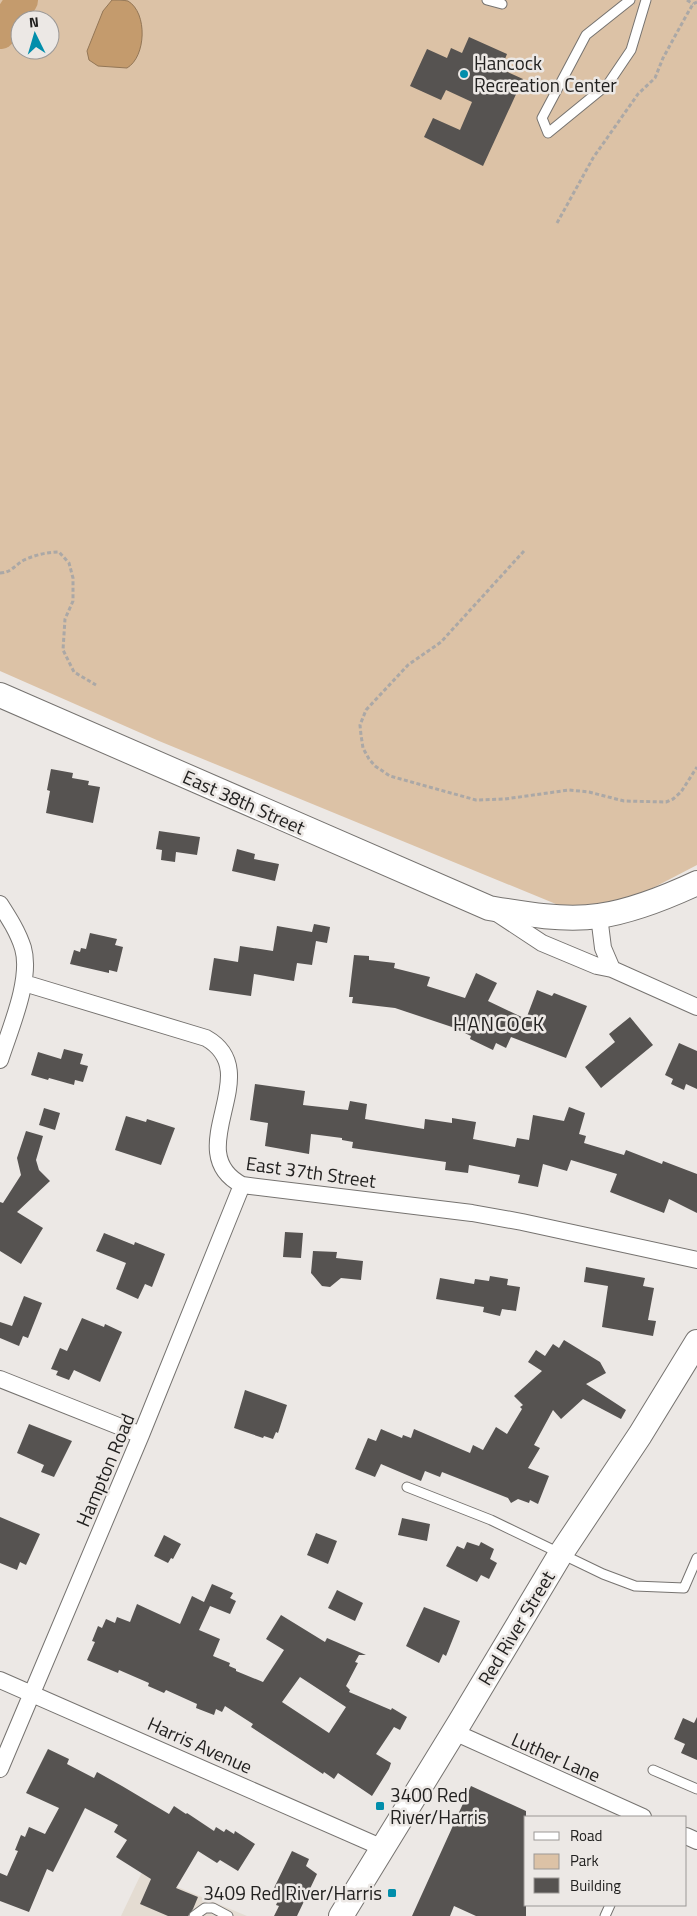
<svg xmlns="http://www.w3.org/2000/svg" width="697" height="1916" font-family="'Titillium Web',sans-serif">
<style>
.built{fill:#e4dcd2}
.green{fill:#dcc2a6;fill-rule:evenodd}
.water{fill:#c49b6d;stroke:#937656}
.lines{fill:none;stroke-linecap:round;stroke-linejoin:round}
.river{stroke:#c49b6d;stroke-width:32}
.building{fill:#565351;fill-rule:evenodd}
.lane-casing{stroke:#767370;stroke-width:11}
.street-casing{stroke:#767370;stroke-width:18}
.secondary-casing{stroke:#767370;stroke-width:26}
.path{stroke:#aba8a6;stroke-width:3;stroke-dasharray:4 2.5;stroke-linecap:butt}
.lane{stroke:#fff;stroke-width:9}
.street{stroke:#fff;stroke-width:16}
.secondary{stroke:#fff;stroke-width:24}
.poi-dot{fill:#028eab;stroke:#ece8e5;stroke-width:2}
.labels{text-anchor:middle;stroke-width:5;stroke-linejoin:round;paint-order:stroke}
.poi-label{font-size:19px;fill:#222120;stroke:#ece8e5;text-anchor:start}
.street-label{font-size:19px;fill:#222120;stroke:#ece8e5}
.neighbourhood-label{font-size:20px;letter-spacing:1px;fill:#222120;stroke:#ece8e5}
</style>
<rect width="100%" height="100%" fill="#ece8e5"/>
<!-- built -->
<path class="built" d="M 142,1872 L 247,1916 L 121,1916 Z"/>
<!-- green -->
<path class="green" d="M 0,0 L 697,0 L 697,865 L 599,916 L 585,916 L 159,741 L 0,671 ZM 20,20 L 50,20 L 50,50 L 20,50 Z"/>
<!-- water -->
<path class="water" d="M 112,0 C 117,0 123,0 128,1 C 148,13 146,57 127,68 L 98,66 L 89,60 L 87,51 L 103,11 Z"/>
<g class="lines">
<!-- river -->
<path class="river" d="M 0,33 L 22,0"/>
</g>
<!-- building -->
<path class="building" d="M 469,37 L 507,54 L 501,69 L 523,79 L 483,166 L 424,137 L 433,118 L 460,130 L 472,102 L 446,90 L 441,100 L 410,86 L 427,49 L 447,58 L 451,48 L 462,53 Z
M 51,769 L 73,773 L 72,778 L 89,781 L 88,785 L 100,787 L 93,823 L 46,813 L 50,791 L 47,790 Z
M 159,831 L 200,837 L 197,855 L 176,852 L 175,862 L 161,860 L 162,850 L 156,849 Z
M 237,849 L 255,854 L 254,859 L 279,864 L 275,881 L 232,871 Z
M 314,924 L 330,927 L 327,943 L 316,941 L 312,965 L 297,963 L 294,981 L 254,974 L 251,996 L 209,990 L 214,958 L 238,962 L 240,946 L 273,951 L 277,926 L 312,932 Z
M 90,933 L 117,939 L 115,945 L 123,947 L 117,972 L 109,970 L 109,973 L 70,964 L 74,950 L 80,952 L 81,948 L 86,949 Z
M 354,955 L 369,956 L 369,960 L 395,963 L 394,968 L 430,977 L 427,986 L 465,998 L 476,973 L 497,983 L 488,1001 L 526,1019 L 537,990 L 552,996 L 554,993 L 587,1006 L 566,1058 L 511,1037 L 506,1048 L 496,1043 L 493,1050 L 470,1039 L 471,1036 L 452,1027 L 395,1008 L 352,1003 L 353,997 L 349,997 Z
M 630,1017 L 653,1045 L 601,1088 L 585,1067 L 615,1042 L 609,1034 Z
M 679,1043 L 697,1051 L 697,1089 L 686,1084 L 684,1090 L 671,1084 L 673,1079 L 665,1075 Z
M 64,1049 L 83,1054 L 80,1064 L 88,1066 L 83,1082 L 75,1080 L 74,1085 L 49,1078 L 48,1080 L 31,1075 L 38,1052 L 61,1059 Z
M 255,1084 L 305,1091 L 303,1105 L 348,1110 L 350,1101 L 367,1104 L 365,1119 L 424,1129 L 425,1119 L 452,1123 L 452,1118 L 476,1122 L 473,1139 L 515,1147 L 517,1138 L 529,1140 L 533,1115 L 564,1121 L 569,1107 L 585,1113 L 579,1134 L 586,1136 L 584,1143 L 624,1155 L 626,1150 L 662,1164 L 663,1161 L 697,1174 L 697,1213 L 669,1199 L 664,1213 L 610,1192 L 617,1174 L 571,1160 L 567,1171 L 543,1164 L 538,1187 L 518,1183 L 520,1175 L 469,1165 L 468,1173 L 445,1170 L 446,1162 L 352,1148 L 353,1142 L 342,1140 L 342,1138 L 311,1134 L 309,1154 L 265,1146 L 268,1123 L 250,1120 Z
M 44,1108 L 60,1113 L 55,1130 L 39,1125 Z
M 126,1116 L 146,1122 L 147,1119 L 175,1128 L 161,1165 L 115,1150 Z
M 26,1131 L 43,1136 L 36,1160 L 39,1170 L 50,1181 L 17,1212 L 43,1228 L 21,1264 L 0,1251 L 0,1202 L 3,1203 L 21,1175 L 17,1158 Z
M 285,1232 L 303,1233 L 301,1258 L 283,1257 Z
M 104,1233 L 134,1245 L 135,1242 L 165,1254 L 152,1287 L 145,1284 L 138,1299 L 116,1289 L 126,1263 L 96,1251 Z
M 313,1251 L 337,1252 L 336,1258 L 363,1261 L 361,1280 L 341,1278 L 330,1287 L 322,1286 L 311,1273 Z
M 586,1267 L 645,1278 L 643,1286 L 654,1288 L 648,1320 L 656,1321 L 653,1336 L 602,1327 L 608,1286 L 584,1282 Z
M 490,1276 L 508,1279 L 507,1285 L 520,1287 L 516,1311 L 502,1309 L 500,1316 L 483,1312 L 484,1307 L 436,1299 L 440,1278 L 474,1284 L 475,1279 L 489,1281 Z
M 24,1296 L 42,1303 L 28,1338 L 23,1336 L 19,1346 L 0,1338 L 0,1322 L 12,1326 Z
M 82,1318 L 104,1327 L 105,1324 L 122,1332 L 100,1382 L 74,1370 L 69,1380 L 56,1375 L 58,1371 L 51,1369 L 60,1348 L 67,1351 Z
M 564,1340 L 600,1362 L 606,1373 L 586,1384 L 626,1410 L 621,1419 L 583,1399 L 561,1419 L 553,1410 L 534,1445 L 540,1448 L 528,1468 L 549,1476 L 538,1504 L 530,1500 L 529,1503 L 518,1499 L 511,1503 L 508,1498 L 442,1472 L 440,1477 L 425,1471 L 421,1481 L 381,1464 L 375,1477 L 355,1469 L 368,1438 L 376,1441 L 381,1429 L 402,1438 L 403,1435 L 411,1438 L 414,1429 L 470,1453 L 473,1445 L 483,1450 L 496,1427 L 507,1434 L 522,1409 L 520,1407 L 523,1405 L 514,1396 L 542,1371 L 528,1362 L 536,1350 L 545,1356 L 553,1344 L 559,1348 Z
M 245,1390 L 287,1405 L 278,1433 L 276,1432 L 273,1439 L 264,1436 L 263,1438 L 234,1428 Z
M 29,1424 L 72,1441 L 54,1477 L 41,1472 L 44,1465 L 17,1453 Z
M 0,1517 L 40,1534 L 26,1565 L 20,1562 L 17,1570 L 0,1563 Z
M 402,1518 L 430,1524 L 427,1541 L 398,1535 Z
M 316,1533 L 337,1541 L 328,1564 L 307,1555 Z
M 164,1535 L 181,1544 L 173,1559 L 171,1558 L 168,1563 L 154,1556 Z
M 467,1542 L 479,1546 L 481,1542 L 494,1549 L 490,1559 L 497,1563 L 489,1579 L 481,1575 L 477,1582 L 446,1566 L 457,1546 L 464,1549 Z
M 212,1584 L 233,1593 L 230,1598 L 236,1601 L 230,1614 L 210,1606 L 199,1630 L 220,1639 L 213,1656 L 230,1663 L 229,1666 L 236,1669 L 236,1671 L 263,1682 L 284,1650 L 266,1639 L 281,1615 L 325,1642 L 327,1638 L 366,1655 L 359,1655 L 355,1662 L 358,1663 L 346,1686 L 350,1690 L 349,1692 L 391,1710 L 392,1708 L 407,1717 L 400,1730 L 394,1727 L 376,1754 L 391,1763 L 389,1769 L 372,1796 L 338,1773 L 334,1779 L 324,1772 L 323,1774 L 251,1727 L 253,1724 L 225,1706 L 222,1712 L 216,1709 L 214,1715 L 196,1708 L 197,1704 L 166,1690 L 164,1693 L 148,1686 L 149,1683 L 119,1670 L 118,1673 L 87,1660 L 95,1642 L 92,1641 L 98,1626 L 102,1628 L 106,1619 L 115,1623 L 117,1617 L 130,1622 L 137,1604 L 180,1624 L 192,1596 L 204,1602 ZM 300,1677 L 346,1707 L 329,1733 L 282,1702 Z
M 337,1590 L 363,1603 L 355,1621 L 328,1608 Z
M 424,1607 L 460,1621 L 446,1656 L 443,1654 L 439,1663 L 406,1646 Z
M 697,1717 L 697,1760 L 681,1753 L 685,1744 L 674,1739 L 683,1718 L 694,1723 Z
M 48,1749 L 69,1759 L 67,1764 L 94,1778 L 97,1772 L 122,1786 L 169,1814 L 174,1806 L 186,1814 L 187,1813 L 214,1831 L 216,1827 L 224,1832 L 226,1829 L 234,1834 L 235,1831 L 255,1844 L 238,1871 L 220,1860 L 217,1863 L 198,1851 L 176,1888 L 198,1897 L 193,1909 L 188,1916 L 168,1916 L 140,1904 L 151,1879 L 116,1857 L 127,1840 L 114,1832 L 118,1825 L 85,1808 L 53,1872 L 47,1869 L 29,1912 L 0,1901 L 0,1873 L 7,1876 L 18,1851 L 15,1850 L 21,1835 L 25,1837 L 29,1827 L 45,1834 L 59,1808 L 26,1793 Z
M 471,1786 L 526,1811 L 526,1916 L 476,1916 L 454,1906 L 450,1916 L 412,1916 Z
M 292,1851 L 309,1859 L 306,1866 L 317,1874 L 297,1916 L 274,1916 L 279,1906 L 276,1905 L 282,1892 L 274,1888 Z"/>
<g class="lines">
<!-- lane casing -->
<g class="lane-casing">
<path id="lane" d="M 487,0 L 502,4
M 630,0 L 586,35 L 542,118 L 548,133 L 608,84 L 631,50 L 646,0
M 407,1487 L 491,1520 L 603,1574 L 635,1586 L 684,1588 L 697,1558
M 653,1770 L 697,1789
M 194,1916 L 205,1908 L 213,1908 L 228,1916
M 605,1916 L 610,1905"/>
</g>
<!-- street casing -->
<g class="street-casing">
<path id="street" d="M 0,904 C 9,918 18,932 23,948 C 32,979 10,1029 0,1060
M 495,912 L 542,943 L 597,966 L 612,969 L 697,1007
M 599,916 L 603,948 L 612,969
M 24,983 L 206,1038 C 268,1073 178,1151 242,1185 L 472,1213 L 522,1222 L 697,1260
M 0,1379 L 141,1435
M 0,1680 L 383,1848
M 454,1732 L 643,1817
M 0,1769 L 141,1435 L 242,1185
M 686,1836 L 697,1841"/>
</g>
<!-- secondary casing -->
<g class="secondary-casing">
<path id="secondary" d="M 0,695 L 489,908 C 524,914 563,921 599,916 C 632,911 667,897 697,883
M 341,1916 L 460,1722 L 560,1555 L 640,1435 L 697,1342"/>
</g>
<!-- path -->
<path class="path" d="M 687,0 L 693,4
M 557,223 L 593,158 L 638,94 L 655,78 L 663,58 L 686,16 L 693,4 L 697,2
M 524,551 L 441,642 L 408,665 L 366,710 L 360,725 L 361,735 L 363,748 L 369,759 L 375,766 L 390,776 L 476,800 L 505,799 L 569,790 L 589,792 L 624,801 L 666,802 L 673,799 L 681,792 L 697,767
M 0,573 C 11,573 15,565 24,560 C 35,555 47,552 59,552 L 69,563 L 73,578 L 73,601 L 65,619 L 63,650 L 74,672 L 96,685"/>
<!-- lane -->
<use href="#lane" class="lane"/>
<!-- street -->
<use href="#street" class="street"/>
<!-- secondary -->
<use href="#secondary" class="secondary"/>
</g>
<!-- markers -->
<g class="poi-dot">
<circle cx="464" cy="74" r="5"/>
<rect x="375" y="1801" width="10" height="10" rx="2.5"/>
<rect x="387" y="1888" width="10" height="10" rx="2.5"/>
</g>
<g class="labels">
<!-- poi labels -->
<g class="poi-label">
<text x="474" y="70">Hancock<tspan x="474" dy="22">Recreation Center</tspan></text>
<text x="390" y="1802">3400 Red<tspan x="390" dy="22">River/Harris</tspan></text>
<text x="382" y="1900" text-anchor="end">3409 Red River/Harris</text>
</g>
<!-- street labels -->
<g class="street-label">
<text transform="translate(244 802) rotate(24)" y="7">East 38th Street</text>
<text transform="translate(311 1172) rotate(8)" y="7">East 37th Street</text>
<text transform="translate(105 1470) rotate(-67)" y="7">Hampton Road</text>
<text transform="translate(516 1628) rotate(-59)" y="7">Red River Street</text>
<text transform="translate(200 1745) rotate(24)" y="7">Harris Avenue</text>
<text transform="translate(556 1757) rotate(24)" y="7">Luther Lane</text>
</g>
<!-- neighbourhood labels -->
<g class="neighbourhood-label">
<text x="499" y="1031">HANCOCK</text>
</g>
</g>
<!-- legend -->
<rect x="524" y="1816" width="162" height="90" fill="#ece8e5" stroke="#9b9896"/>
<rect x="534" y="1832" width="25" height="8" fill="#ffffff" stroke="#9b9896"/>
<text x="570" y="1841" font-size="15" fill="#222120">Road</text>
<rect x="534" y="1854" width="25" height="15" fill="#dcc2a6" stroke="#9b9896"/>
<text x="570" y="1866" font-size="15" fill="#222120">Park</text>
<rect x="534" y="1878" width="25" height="15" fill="#565351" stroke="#9b9896"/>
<text x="570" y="1891" font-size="15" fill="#222120">Building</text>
<!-- north arrow -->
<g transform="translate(35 35) rotate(355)"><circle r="24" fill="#ece8e5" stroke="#9b9896"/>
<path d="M0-4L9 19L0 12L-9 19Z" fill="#028eab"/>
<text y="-8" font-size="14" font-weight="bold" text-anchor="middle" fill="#222120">N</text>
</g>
</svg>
